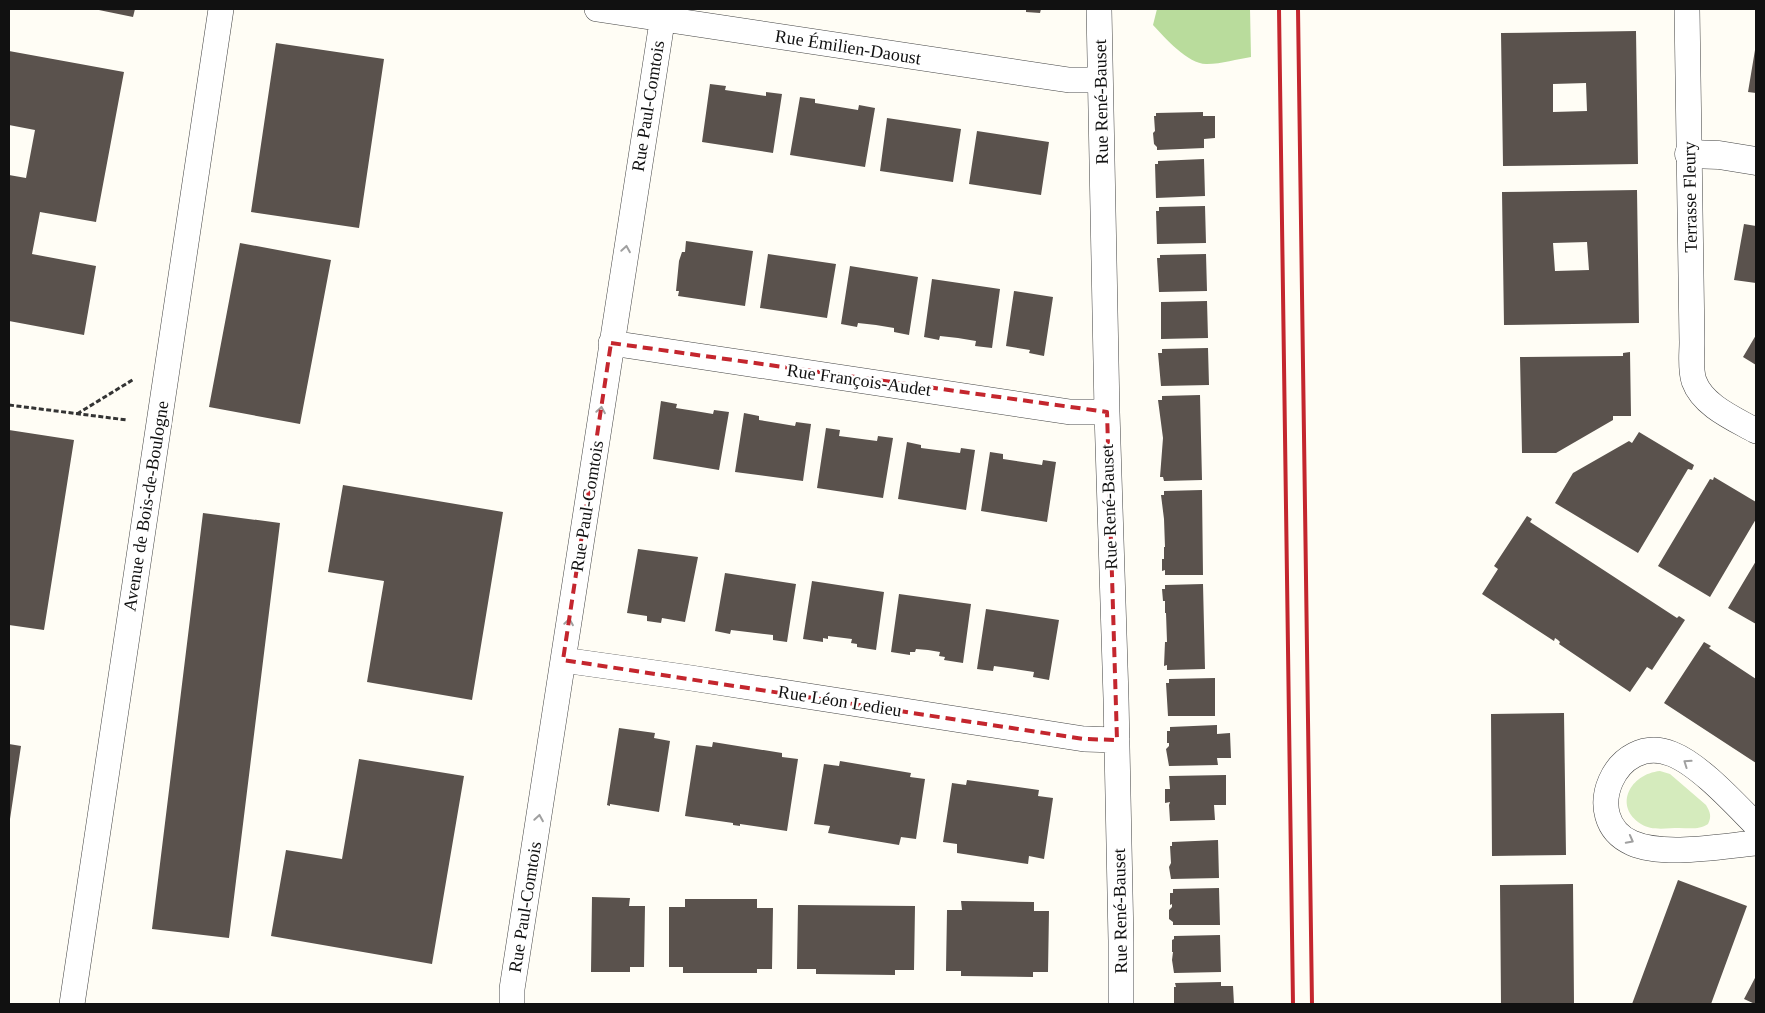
<svg xmlns="http://www.w3.org/2000/svg" width="1765" height="1013" font-family="'Times New Roman',serif">
<style>
.green{fill:#d5ebbd}
.forest{fill:#b9dc9c}
.building{fill:#5a524d;fill-rule:evenodd}
.lines{fill:none;stroke-linecap:round;stroke-linejoin:round}
.minor-casing{stroke:#444;stroke-width:26}
.tertiary-casing{stroke:#444;stroke-width:29}
.path{stroke:#333;stroke-width:3;stroke-dasharray:5 2.5;stroke-linecap:butt}
.minor{stroke:#fff;stroke-width:25}
.tertiary{stroke:#fff;stroke-width:28}
.rail{stroke:#c4262e;stroke-width:4}
.oneway{stroke:#a0a0a0}
.marked{fill:none;stroke:#c4262e;stroke-width:4;stroke-dasharray:10 6;stroke-linejoin:round}
.labels{text-anchor:middle;stroke-width:5;stroke-linejoin:round;paint-order:stroke}
.street-label{font-size:18px;fill:#111;stroke:#fff}
</style>
<rect width="100%" height="100%" fill="#fffdf5"/>
<!-- green -->
<path class="green" d="M 1660,771 L 1670,774 L 1706,805 C 1710,812 1712,816 1708,824 C 1699,830 1689,828 1679,828 C 1667,828 1651,831 1641,824 C 1613,806 1630,774 1660,771 Z"/>
<!-- forest -->
<path class="forest" d="M 1157,9 L 1250,9 L 1251,57 C 1237,59 1222,64 1207,64 C 1189,65 1165,38 1153,25 Z"/>
<!-- building -->
<path class="building" d="M 94,9 L 135,9 L 133,17 Z
M 1026,9 L 1041,9 L 1040,13 L 1026,12 Z
M 1636,31 L 1638,164 L 1503,166 L 1501,33 ZM 1586,83 L 1587,111 L 1553,112 L 1553,84 Z
M 276,43 L 384,59 L 359,228 L 251,212 Z
M 1755,50 L 1756,50 L 1756,93 L 1748,92 Z
M 9,51 L 124,72 L 96,222 L 40,212 L 32,254 L 96,266 L 84,335 L 9,321 L 9,175 L 26,178 L 35,130 L 9,125 Z
M 710,84 L 726,86 L 725,90 L 766,96 L 766,92 L 782,94 L 773,153 L 702,142 Z
M 800,97 L 815,99 L 815,103 L 858,110 L 859,105 L 875,108 L 865,167 L 790,155 Z
M 1203,112 L 1203,116 L 1215,116 L 1215,138 L 1204,139 L 1204,148 L 1157,150 L 1157,147 L 1154,144 L 1153,133 L 1155,131 L 1154,116 L 1156,116 L 1156,113 Z
M 887,118 L 961,129 L 953,182 L 880,171 Z
M 977,131 L 1049,142 L 1041,195 L 969,184 Z
M 1204,159 L 1205,196 L 1156,198 L 1155,164 L 1158,164 L 1158,161 Z
M 1637,190 L 1639,323 L 1504,325 L 1502,192 ZM 1587,242 L 1589,270 L 1555,271 L 1553,243 Z
M 1205,206 L 1206,243 L 1157,244 L 1156,211 L 1159,211 L 1159,207 Z
M 1744,224 L 1756,226 L 1756,283 L 1734,280 Z
M 686,241 L 753,251 L 745,306 L 678,296 L 679,291 L 676,291 L 679,261 L 682,252 L 685,252 Z
M 240,243 L 331,260 L 300,424 L 209,407 Z
M 768,254 L 836,264 L 827,318 L 760,308 Z
M 1206,254 L 1207,291 L 1159,292 L 1157,258 L 1160,258 L 1160,255 Z
M 850,266 L 918,277 L 909,335 L 894,332 L 894,328 L 876,325 L 858,323 L 857,327 L 841,324 Z
M 932,279 L 1000,289 L 992,348 L 975,346 L 976,341 L 958,338 L 940,336 L 939,340 L 924,337 Z
M 1014,291 L 1053,297 L 1044,356 L 1029,353 L 1030,350 L 1006,346 Z
M 1207,301 L 1208,338 L 1161,339 L 1161,302 Z
M 1756,335 L 1756,365 L 1743,357 Z
M 1208,348 L 1209,385 L 1161,386 L 1158,353 L 1162,353 L 1162,349 Z
M 1630,352 L 1631,416 L 1613,416 L 1613,420 L 1556,453 L 1522,453 L 1520,357 L 1623,356 L 1623,353 Z
M 1200,395 L 1202,480 L 1164,481 L 1163,477 L 1160,477 L 1163,438 L 1158,400 L 1162,400 L 1162,396 Z
M 661,401 L 677,404 L 676,408 L 695,411 L 713,414 L 714,410 L 729,412 L 719,470 L 653,459 Z
M 744,413 L 759,416 L 759,420 L 795,426 L 796,422 L 811,424 L 803,481 L 735,472 Z
M 826,428 L 840,430 L 839,436 L 877,441 L 878,436 L 893,438 L 883,498 L 817,488 Z
M 9,430 L 74,440 L 44,630 L 9,625 Z
M 1639,432 L 1694,465 L 1692,470 L 1688,469 L 1638,553 L 1555,503 L 1573,473 L 1629,441 L 1632,443 Z
M 907,442 L 921,445 L 921,448 L 960,453 L 961,448 L 975,450 L 966,510 L 898,499 Z
M 990,452 L 1003,454 L 1003,459 L 1042,465 L 1043,460 L 1056,462 L 1047,522 L 981,511 Z
M 1714,477 L 1756,502 L 1756,519 L 1710,597 L 1658,566 L 1710,479 L 1713,480 Z
M 343,485 L 503,512 L 472,700 L 367,682 L 384,581 L 328,572 Z
M 1202,490 L 1203,575 L 1165,575 L 1165,570 L 1162,571 L 1162,559 L 1164,559 L 1164,547 L 1165,547 L 1164,519 L 1161,495 L 1164,495 L 1164,491 Z
M 203,513 L 280,523 L 229,938 L 152,929 Z
M 1527,516 L 1532,519 L 1530,522 L 1677,618 L 1679,616 L 1685,620 L 1652,670 L 1647,667 L 1630,692 L 1559,644 L 1560,642 L 1558,640 L 1555,638 L 1554,641 L 1482,594 L 1498,569 L 1494,566 Z
M 638,549 L 698,557 L 685,622 L 662,618 L 661,623 L 647,621 L 647,616 L 627,613 Z
M 1756,561 L 1756,624 L 1728,608 Z
M 725,573 L 796,584 L 787,642 L 773,640 L 773,635 L 731,630 L 730,634 L 715,631 Z
M 812,581 L 884,592 L 876,650 L 857,647 L 857,644 L 851,643 L 852,639 L 828,636 L 828,639 L 823,638 L 823,642 L 803,639 Z
M 1203,584 L 1205,669 L 1167,670 L 1167,665 L 1164,666 L 1165,642 L 1167,642 L 1166,613 L 1165,613 L 1165,601 L 1163,601 L 1162,589 L 1165,589 L 1165,585 Z
M 899,594 L 971,604 L 963,663 L 944,660 L 945,657 L 939,656 L 940,652 L 928,650 L 916,649 L 915,652 L 910,652 L 910,655 L 891,652 Z
M 986,609 L 1059,620 L 1049,680 L 1033,677 L 1034,672 L 1015,669 L 994,666 L 993,671 L 977,669 Z
M 1704,642 L 1711,646 L 1709,648 L 1756,679 L 1756,763 L 1664,703 Z
M 1215,678 L 1215,716 L 1168,716 L 1166,683 L 1169,683 L 1169,679 Z
M 1564,713 L 1566,855 L 1492,856 L 1491,714 Z
M 1217,725 L 1217,734 L 1230,733 L 1231,758 L 1217,758 L 1218,765 L 1169,766 L 1166,749 L 1169,746 L 1169,743 L 1167,743 L 1167,731 L 1170,731 L 1170,727 Z
M 619,728 L 655,733 L 654,738 L 670,741 L 659,812 L 610,804 L 610,806 L 607,805 Z
M 713,742 L 782,753 L 782,757 L 798,759 L 787,831 L 740,824 L 740,826 L 733,825 L 733,823 L 685,816 L 696,745 L 712,747 Z
M 9,744 L 21,746 L 10,819 L 9,819 Z
M 359,759 L 464,776 L 432,964 L 271,936 L 286,850 L 342,859 Z
M 840,761 L 911,773 L 910,777 L 925,779 L 916,839 L 901,837 L 899,845 L 828,833 L 830,826 L 814,824 L 824,764 L 839,766 Z
M 1226,775 L 1226,805 L 1214,805 L 1215,820 L 1170,821 L 1169,805 L 1170,802 L 1165,803 L 1165,789 L 1170,789 L 1169,776 Z
M 967,780 L 1039,790 L 1038,796 L 1053,798 L 1044,859 L 1029,856 L 1028,864 L 957,853 L 957,844 L 943,842 L 952,783 L 966,785 Z
M 1218,840 L 1219,878 L 1171,879 L 1169,867 L 1171,863 L 1170,846 L 1172,846 L 1172,842 Z
M 1678,880 L 1747,906 L 1711,1004 L 1632,1004 Z
M 1573,884 L 1574,1004 L 1501,1004 L 1500,885 Z
M 1219,888 L 1220,925 L 1173,925 L 1173,922 L 1169,919 L 1169,910 L 1172,907 L 1172,904 L 1170,905 L 1170,893 L 1173,893 L 1173,889 Z
M 592,897 L 630,898 L 629,906 L 645,906 L 644,967 L 630,967 L 630,972 L 591,972 Z
M 685,899 L 757,899 L 757,908 L 773,908 L 772,969 L 757,969 L 757,973 L 683,973 L 683,967 L 669,967 L 669,907 L 685,907 Z
M 961,901 L 1034,902 L 1034,911 L 1049,911 L 1048,972 L 1033,972 L 1033,977 L 961,976 L 961,971 L 946,971 L 947,910 L 962,910 Z
M 798,905 L 915,906 L 914,970 L 895,970 L 895,975 L 816,974 L 816,969 L 797,969 Z
M 1220,935 L 1221,972 L 1174,973 L 1172,960 L 1173,952 L 1172,952 L 1172,940 L 1174,939 L 1174,936 Z
M 1756,976 L 1756,1004 L 1755,1004 L 1744,999 Z
M 1221,982 L 1221,986 L 1233,986 L 1234,1004 L 1174,1004 L 1174,987 L 1176,987 L 1175,983 Z"/>
<g class="lines">
<!-- minor casing -->
<g class="minor-casing">
<path id="minor" d="M 597,9 L 1069,80 L 1100,80
M 1099,9 L 1107,412 L 1116,698 L 1121,941 L 1121,1004
M 1687,9 L 1692,342 C 1692,354 1690,369 1694,381 C 1703,406 1735,419 1756,431
M 611,343 L 1070,412 L 1107,412
M 563,660 L 691,678 L 1084,739 L 1117,740
M 1756,825 C 1735,804 1700,765 1672,754 C 1616,731 1578,819 1632,843 C 1664,857 1722,846 1756,843
M 72,1004 L 221,9
M 512,1004 L 512,989 L 664,9"/>
</g>
<!-- tertiary casing -->
<g class="tertiary-casing">
<path id="tertiary" d="M 1689,154 L 1719,155 L 1756,161"/>
</g>
<!-- path -->
<path class="path" d="M 9,405 L 127,420
M 77,414 L 134,379"/>
<!-- minor -->
<use href="#minor" class="minor"/>
<!-- tertiary -->
<use href="#tertiary" class="tertiary"/>
<!-- rail -->
<path class="rail" d="M 1279,9 L 1293,1004
M 1298,9 L 1312,1004"/>
</g>
<!-- one-way arrows -->
<defs><path id="oneway-chevron" d="M-2-3.5L2.5 0L-2 3.5" fill="none" stroke-width="1.6" stroke-linecap="round" stroke-linejoin="round" transform="scale(1.25)"/></defs>
<g class="oneway">
<use href="#oneway-chevron" transform="translate(626 249) rotate(-81)"/>
<use href="#oneway-chevron" transform="translate(601 410) rotate(-81)"/>
<use href="#oneway-chevron" transform="translate(569 622) rotate(-81)"/>
<use href="#oneway-chevron" transform="translate(1687 763) rotate(-145)"/>
<use href="#oneway-chevron" transform="translate(539 818) rotate(-81)"/>
<use href="#oneway-chevron" transform="translate(1630 840) rotate(28)"/>
</g>
<!-- marked area -->
<path class="marked" d="M 611,343 L 1107,412 L 1117,740 L 1084,739 L 563,660 Z"/>
<g class="labels">
<!-- street labels -->
<g class="street-label">
<text transform="translate(848 47) rotate(9)" y="6">Rue Émilien-Daoust</text>
<text transform="translate(1101 102) rotate(-91)" y="6">Rue René-Bauset</text>
<text transform="translate(648 106) rotate(-81)" y="6">Rue Paul-Comtois</text>
<text transform="translate(1690 197) rotate(-91)" y="6">Terrasse Fleury</text>
<text transform="translate(859 380) rotate(8)" y="6">Rue François-Audet</text>
<text transform="translate(146 506) rotate(-81)" y="6">Avenue de Bois-de-Boulogne</text>
<text transform="translate(587 506) rotate(-81)" y="6">Rue Paul-Comtois</text>
<text transform="translate(1109 507) rotate(-92)" y="6">Rue René-Bauset</text>
<text transform="translate(840 701) rotate(9)" y="6">Rue Léon Ledieu</text>
<text transform="translate(525 907) rotate(-81)" y="6">Rue Paul-Comtois</text>
<text transform="translate(1120 911) rotate(-91)" y="6">Rue René-Bauset</text>
</g>
</g>
<!-- border -->
<rect width="1765" height="1013" fill="none" stroke="#111111" stroke-width="20"/>
</svg>
